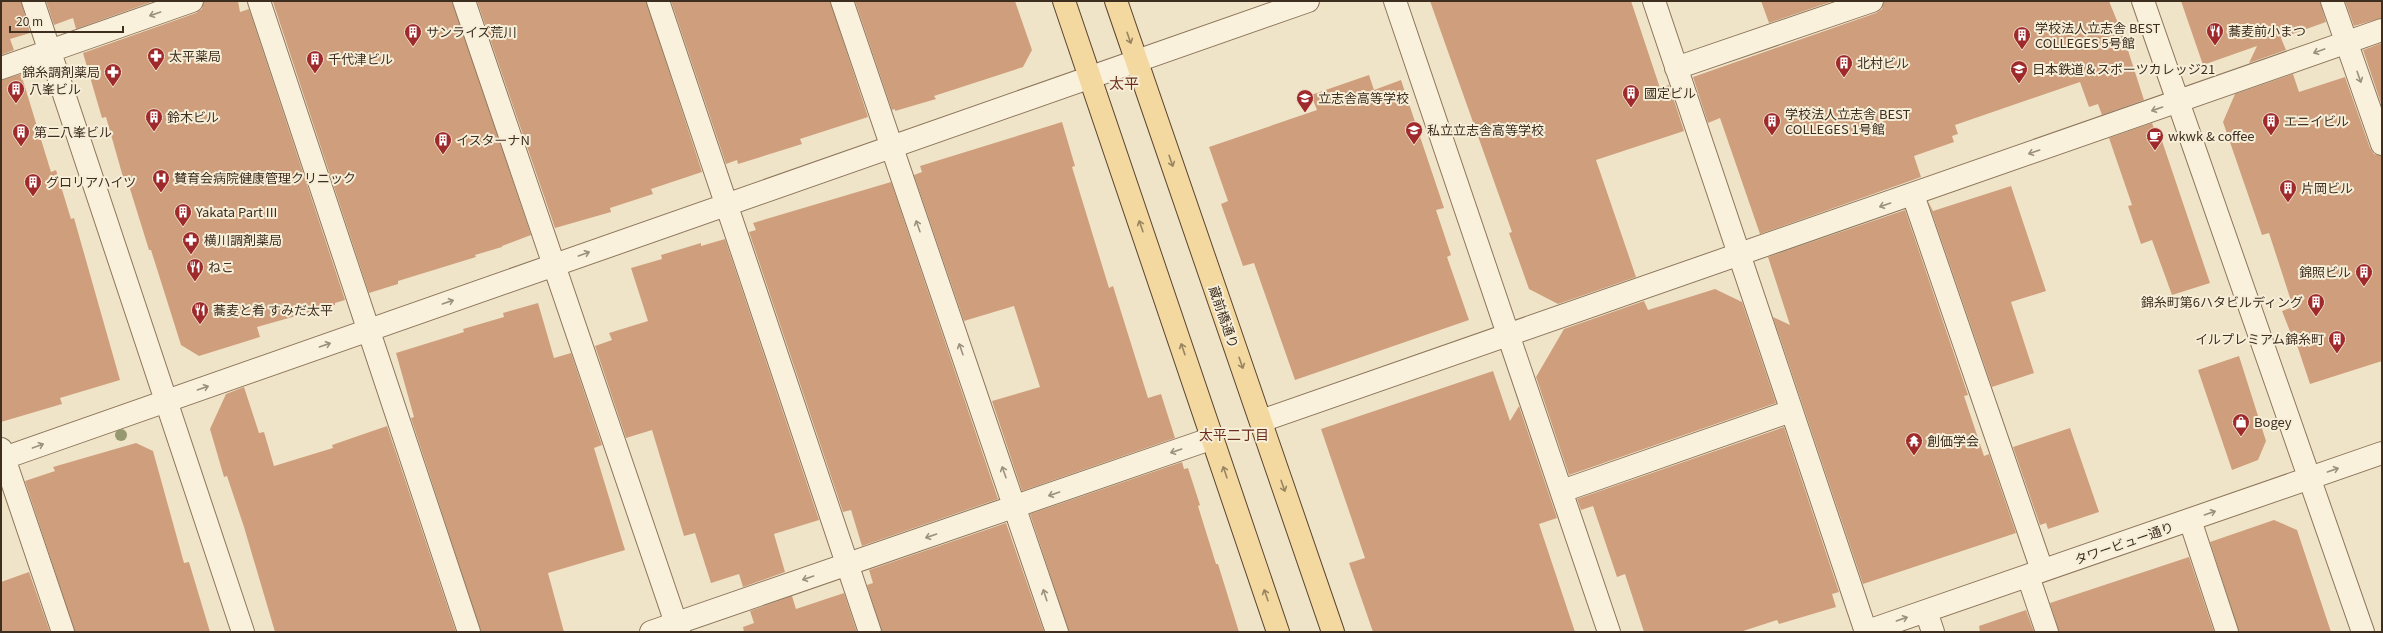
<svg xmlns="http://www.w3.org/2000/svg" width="2383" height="633" font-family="Georgia,'Noto Sans JP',serif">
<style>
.building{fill:#cf9f7d}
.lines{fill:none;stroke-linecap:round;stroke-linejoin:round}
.minor-casing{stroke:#8d765c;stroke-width:24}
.major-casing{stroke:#5b4430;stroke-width:24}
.minor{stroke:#faf1dc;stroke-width:22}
.major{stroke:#f3d9a0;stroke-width:22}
.tree{fill:#96986f}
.oneway{stroke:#9c907e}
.oneway2{stroke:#988460}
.labels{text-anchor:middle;stroke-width:4;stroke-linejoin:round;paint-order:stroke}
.poi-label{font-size:13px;fill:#3d2e20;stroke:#f7eed8;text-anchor:start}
.street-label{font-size:13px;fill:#3d2e20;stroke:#f7eed8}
.neighbourhood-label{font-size:14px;fill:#6b2e1e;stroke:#f7eed8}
.quarter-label{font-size:15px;fill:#6b2e1e;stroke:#f7eed8}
</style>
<rect width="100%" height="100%" fill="#f0e4c8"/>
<!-- building -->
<path class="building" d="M 1,1 L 21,1 L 30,33 L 10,39 L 14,50 L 1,55 Z
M 46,1 L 154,1 L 76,29 L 73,18 L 54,25 Z
M 204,1 L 238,1 L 240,12 L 249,9 L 345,300 L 335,303 L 335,305 L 257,327 L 260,337 L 199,356 L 181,345 L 151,250 L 149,250 L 126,176 L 123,177 L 106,117 L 102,118 L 83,53 L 196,13 L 202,9 Z
M 276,1 L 452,1 L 531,235 L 502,246 L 502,247 L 475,255 L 476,257 L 398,281 L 398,284 L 369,293 L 273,2 Z
M 477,1 L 646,1 L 702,172 L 651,189 L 653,194 L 610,208 L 611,212 L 555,228 Z
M 671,1 L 830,1 L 868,117 L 800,139 L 802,144 L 738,164 L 737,160 L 726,164 Z
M 855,1 L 1015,1 L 1032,50 L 1023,67 L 934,96 L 936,99 L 895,111 L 895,109 L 892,110 Z
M 1430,1 L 1631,1 L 1660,88 L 1669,85 L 1684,131 L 1596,160 L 1636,277 L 1558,304 L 1529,289 L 1509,233 L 1512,232 Z
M 1761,1 L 1833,1 L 1769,23 Z
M 1884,1 L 2109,1 L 2124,38 L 2144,100 L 2102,115 L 2098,104 L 2089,107 L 2080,82 L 1955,125 L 1958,134 L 1952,136 L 1954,142 L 1914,156 L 1921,177 L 1760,234 L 1720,118 L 1708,123 L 1693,77 L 1876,13 L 1882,9 Z
M 2181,1 L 2320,1 L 2326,22 L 2281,38 L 2286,50 L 2249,63 L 2257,46 L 2203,65 Z
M 2345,1 L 2382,1 L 2382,18 L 2354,26 Z
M 2382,43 L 2382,106 L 2363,50 Z
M 21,74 L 51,172 L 56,170 L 71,219 L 74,218 L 120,380 L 60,398 L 62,404 L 1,422 L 1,80 Z
M 2293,74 L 2299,92 L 2345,77 L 2370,148 L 2374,154 L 2382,156 L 2382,361 L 2310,384 L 2295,339 L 2293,339 L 2282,311 L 2293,307 L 2269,233 L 2262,235 L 2223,122 L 2235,94 Z
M 1369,75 L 1374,90 L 1401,80 L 1444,208 L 1436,210 L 1451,255 L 1447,257 L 1469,320 L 1295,380 L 1254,263 L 1243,266 L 1221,204 L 1228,201 L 1209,147 L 1317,110 L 1311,95 Z
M 1062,122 L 1075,166 L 1072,167 L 1109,288 L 1113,286 L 1148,398 L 1161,394 L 1175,438 L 1022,491 L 992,401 L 1040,387 L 1014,306 L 964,321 L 914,175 L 922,172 L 920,166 Z
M 2152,123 L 2157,136 L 2160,135 L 2210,283 L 2172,295 L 2152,240 L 2141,244 L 2128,206 L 2132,205 L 2109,138 Z
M 891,182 L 998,499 L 862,546 L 851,510 L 843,512 L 749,232 L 756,230 L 753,223 Z
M 2011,186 L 2046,291 L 2011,302 L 2034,373 L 1992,387 L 1928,201 L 1933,211 Z
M 1905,210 L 1968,395 L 1964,396 L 1984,456 L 1989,454 L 2016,533 L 1863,584 L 1773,317 L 1790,325 L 1768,257 Z
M 725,239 L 819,520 L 774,534 L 785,572 L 743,587 L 739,574 L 711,583 L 695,533 L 684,536 L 652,430 L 626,438 L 595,346 L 612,340 L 609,333 L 648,321 L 631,268 L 662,259 L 661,255 L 701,243 L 701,246 Z
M 1715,289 L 1742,302 L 1776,403 L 1569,475 L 1536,377 L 1564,329 L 1644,301 L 1648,310 Z
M 538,303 L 554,358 L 571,353 L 602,445 L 594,448 L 625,550 L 548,573 L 564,632 L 481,632 L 411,418 L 414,417 L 396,353 L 464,332 L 463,329 L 504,317 L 503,313 Z
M 2239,356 L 2266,441 L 2258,460 L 2232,470 L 2198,370 Z
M 1493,371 L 1510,421 L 1519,406 L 1557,518 L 1539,524 L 1575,632 L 1373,632 L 1349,563 L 1365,558 L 1321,429 Z
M 244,387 L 259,433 L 264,432 L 274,466 L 333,448 L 332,445 L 387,426 L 456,632 L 275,632 L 244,527 L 227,476 L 224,477 L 210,429 L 226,394 Z
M 1784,427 L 1839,592 L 1832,594 L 1836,607 L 1779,624 L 1777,620 L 1740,632 L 1644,632 L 1625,574 L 1617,577 L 1593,506 L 1581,510 L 1577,499 Z
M 2070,428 L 2099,512 L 2048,529 L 2046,523 L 2040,525 L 2013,447 Z
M 136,443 L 153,451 L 184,563 L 189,562 L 210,632 L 75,632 L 25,481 L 55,471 L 53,467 Z
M 1182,462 L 1184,469 L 1188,468 L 1200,505 L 1198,506 L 1216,564 L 1218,564 L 1239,632 L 1069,632 L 1030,514 Z
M 2274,520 L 2297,530 L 2331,632 L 2239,632 L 2210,542 Z
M 1006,523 L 1044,632 L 882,632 L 867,585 L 873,583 L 869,570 Z
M 2189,557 L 2214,632 L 2059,632 L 2050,603 Z
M 29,572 L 50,632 L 1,632 L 1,582 Z
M 844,593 L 857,632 L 744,632 L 743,627 L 754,623 L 750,611 L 792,596 L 796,609 Z
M 2026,610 L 2034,632 L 1980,632 L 1979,626 Z"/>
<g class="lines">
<!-- minor casing -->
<g class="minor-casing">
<path id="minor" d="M 33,1 L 243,632
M 259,1 L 469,632
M 464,1 L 679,632
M 658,1 L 870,632
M 842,1 L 1057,632
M 1395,1 L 1609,632
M 1654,1 L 1866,632
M 2143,1 L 2363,632
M 2332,1 L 2382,144
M 1,68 L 192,1
M 1676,68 L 1872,1
M 1913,195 L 2042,570
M 1261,421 L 2382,30
M 1,449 L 63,632
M 1,459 L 1308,1
M 1562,491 L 1791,411
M 2190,520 L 2227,632
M 2028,576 L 2047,632
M 1926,611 L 1933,632
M 651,632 L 1213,438
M 1865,632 L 2382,453"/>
</g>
<!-- major casing -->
<g class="major-casing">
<path id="major" d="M 1064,1 L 1278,632
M 1116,1 L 1333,632"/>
</g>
<!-- minor -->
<use href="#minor" class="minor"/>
<!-- major -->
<use href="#major" class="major"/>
</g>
<!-- trees -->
<circle class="tree" cx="121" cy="435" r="6"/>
<!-- one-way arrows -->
<defs><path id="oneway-shaft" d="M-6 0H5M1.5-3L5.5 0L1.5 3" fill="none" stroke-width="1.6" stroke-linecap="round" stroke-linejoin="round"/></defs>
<g class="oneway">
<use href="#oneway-shaft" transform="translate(155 14) rotate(161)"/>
<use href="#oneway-shaft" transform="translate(2319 51) rotate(160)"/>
<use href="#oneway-shaft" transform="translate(2359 77) rotate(71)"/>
<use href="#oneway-shaft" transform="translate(2157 109) rotate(161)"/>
<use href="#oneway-shaft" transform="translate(2034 152) rotate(161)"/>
<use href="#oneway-shaft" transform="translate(1885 205) rotate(161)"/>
<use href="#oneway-shaft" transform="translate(918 226) rotate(-109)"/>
<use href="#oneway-shaft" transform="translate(584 254) rotate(-20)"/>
<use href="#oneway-shaft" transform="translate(448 302) rotate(-19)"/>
<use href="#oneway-shaft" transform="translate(325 345) rotate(-19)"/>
<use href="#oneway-shaft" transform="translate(961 349) rotate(-109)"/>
<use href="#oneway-shaft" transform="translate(203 388) rotate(-19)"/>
<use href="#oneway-shaft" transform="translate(38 446) rotate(-20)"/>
<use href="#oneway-shaft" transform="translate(1176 451) rotate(161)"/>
<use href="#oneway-shaft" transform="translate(2333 470) rotate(-19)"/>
<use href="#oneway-shaft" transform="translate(1004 472) rotate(-109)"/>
<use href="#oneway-shaft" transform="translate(1054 494) rotate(161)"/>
<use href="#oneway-shaft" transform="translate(2210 513) rotate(-19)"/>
<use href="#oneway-shaft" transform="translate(931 536) rotate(161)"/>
<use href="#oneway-shaft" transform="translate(808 578) rotate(161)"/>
<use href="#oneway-shaft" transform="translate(1045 595) rotate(-108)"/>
<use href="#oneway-shaft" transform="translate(1902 619) rotate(-19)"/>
</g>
<g class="oneway2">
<use href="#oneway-shaft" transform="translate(1129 38) rotate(71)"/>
<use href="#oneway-shaft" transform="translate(1171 161) rotate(71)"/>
<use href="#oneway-shaft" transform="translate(1141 226) rotate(-109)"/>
<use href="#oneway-shaft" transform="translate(1183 349) rotate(-109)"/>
<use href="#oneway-shaft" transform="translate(1241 363) rotate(71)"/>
<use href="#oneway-shaft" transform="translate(1225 472) rotate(-109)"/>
<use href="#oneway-shaft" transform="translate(1283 486) rotate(71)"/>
<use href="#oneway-shaft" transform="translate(1266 595) rotate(-109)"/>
</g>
<!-- icons -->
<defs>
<g id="restaurant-pin" transform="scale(0.9)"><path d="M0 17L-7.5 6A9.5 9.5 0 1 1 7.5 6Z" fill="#9e2a2b" stroke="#f7eed8"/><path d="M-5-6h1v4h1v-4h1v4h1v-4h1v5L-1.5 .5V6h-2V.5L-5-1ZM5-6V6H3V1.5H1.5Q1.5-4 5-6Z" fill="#fff"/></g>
<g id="building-pin" transform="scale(0.9)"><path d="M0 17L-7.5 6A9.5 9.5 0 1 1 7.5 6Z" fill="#9e2a2b" stroke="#f7eed8"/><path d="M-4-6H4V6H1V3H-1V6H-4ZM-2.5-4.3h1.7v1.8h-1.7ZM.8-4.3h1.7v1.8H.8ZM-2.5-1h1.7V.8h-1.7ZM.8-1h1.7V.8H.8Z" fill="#fff"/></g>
<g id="pharmacy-pin" transform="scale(0.9)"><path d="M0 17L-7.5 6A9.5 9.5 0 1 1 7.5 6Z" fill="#9e2a2b" stroke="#f7eed8"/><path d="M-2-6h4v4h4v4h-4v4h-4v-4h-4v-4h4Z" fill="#fff"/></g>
<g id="university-pin" transform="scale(0.9)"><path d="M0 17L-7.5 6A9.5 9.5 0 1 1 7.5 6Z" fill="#9e2a2b" stroke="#f7eed8"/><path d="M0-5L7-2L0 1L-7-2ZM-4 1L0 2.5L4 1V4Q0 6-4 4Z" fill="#fff"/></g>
<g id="school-pin" transform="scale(0.9)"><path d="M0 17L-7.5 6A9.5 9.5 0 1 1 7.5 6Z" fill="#9e2a2b" stroke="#f7eed8"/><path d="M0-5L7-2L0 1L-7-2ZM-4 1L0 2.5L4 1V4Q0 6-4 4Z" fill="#fff"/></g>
<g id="cafe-pin" transform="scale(0.9)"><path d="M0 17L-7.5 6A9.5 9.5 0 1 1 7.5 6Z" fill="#9e2a2b" stroke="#f7eed8"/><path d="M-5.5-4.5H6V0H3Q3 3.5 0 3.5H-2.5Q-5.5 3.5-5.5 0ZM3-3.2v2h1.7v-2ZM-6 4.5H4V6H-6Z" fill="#fff"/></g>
<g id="hospital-pin" transform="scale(0.9)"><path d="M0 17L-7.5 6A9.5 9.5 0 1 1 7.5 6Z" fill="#9e2a2b" stroke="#f7eed8"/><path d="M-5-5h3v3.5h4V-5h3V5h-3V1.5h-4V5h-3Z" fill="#fff"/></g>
<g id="shop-pin" transform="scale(0.9)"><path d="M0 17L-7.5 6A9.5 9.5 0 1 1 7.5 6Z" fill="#9e2a2b" stroke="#f7eed8"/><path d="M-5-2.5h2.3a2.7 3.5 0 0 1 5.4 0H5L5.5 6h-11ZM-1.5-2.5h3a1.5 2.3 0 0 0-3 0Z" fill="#fff"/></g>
<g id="temple-pin" transform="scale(0.9)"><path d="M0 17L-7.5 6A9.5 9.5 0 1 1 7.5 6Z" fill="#9e2a2b" stroke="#f7eed8"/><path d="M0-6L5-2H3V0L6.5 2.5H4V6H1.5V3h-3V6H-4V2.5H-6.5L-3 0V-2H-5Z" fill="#fff"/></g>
</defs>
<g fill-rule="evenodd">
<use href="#restaurant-pin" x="2215" y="31"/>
<use href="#building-pin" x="413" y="32"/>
<use href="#building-pin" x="2022" y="35"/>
<use href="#pharmacy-pin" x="156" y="56"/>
<use href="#building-pin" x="315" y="59"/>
<use href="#building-pin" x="1844" y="63"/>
<use href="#university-pin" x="2019" y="69"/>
<use href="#pharmacy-pin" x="113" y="72"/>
<use href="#building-pin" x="16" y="89"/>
<use href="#building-pin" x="1631" y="93"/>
<use href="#school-pin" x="1305" y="98"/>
<use href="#building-pin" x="154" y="117"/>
<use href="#building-pin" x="1772" y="121"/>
<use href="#building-pin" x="2271" y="121"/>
<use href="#school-pin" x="1414" y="130"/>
<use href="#building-pin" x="21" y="132"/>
<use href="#cafe-pin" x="2155" y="136"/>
<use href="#building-pin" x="443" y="140"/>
<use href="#hospital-pin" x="161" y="178"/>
<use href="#building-pin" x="33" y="182"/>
<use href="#building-pin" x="2288" y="188"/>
<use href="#building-pin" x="183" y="212"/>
<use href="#pharmacy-pin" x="191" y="240"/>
<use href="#restaurant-pin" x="195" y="267"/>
<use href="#building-pin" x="2364" y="272"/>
<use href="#building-pin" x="2316" y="302"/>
<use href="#restaurant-pin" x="200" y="310"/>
<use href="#building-pin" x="2337" y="339"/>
<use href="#shop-pin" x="2241" y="422"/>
<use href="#temple-pin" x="1914" y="441"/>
</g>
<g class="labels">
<!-- poi labels -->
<g class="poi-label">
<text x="2035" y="33">学校法人立志舎 BEST<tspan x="2035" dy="15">COLLEGES 5号館</tspan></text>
<text x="2228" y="36">蕎麦前小まつ</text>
<text x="426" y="37">サンライズ荒川</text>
<text x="169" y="61">太平薬局</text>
<text x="328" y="64">千代津ビル</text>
<text x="1857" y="68">北村ビル</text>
<text x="2032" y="74">日本鉄道＆スポーツカレッジ21</text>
<text x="100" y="77" text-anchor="end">錦糸調剤薬局</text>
<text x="29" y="94">八峯ビル</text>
<text x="1644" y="98">國定ビル</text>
<text x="1318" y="103">立志舎高等学校</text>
<text x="1785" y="119">学校法人立志舎 BEST<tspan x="1785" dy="15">COLLEGES 1号館</tspan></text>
<text x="167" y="122">鈴木ビル</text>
<text x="2284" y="126">エニイビル</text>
<text x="1427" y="135">私立立志舎高等学校</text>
<text x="34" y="137">第二八峯ビル</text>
<text x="2168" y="141">wkwk &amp; coffee</text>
<text x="456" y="145">イスターナN</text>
<text x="174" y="183">賛育会病院健康管理クリニック</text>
<text x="46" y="187">グロリアハイツ</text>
<text x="2301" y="193">片岡ビル</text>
<text x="196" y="217">Yakata Part III</text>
<text x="204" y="245">横川調剤薬局</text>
<text x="208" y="272">ねこ</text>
<text x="2351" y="277" text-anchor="end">錦照ビル</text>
<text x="2303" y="307" text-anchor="end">錦糸町第6ハタビルディング</text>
<text x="213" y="315">蕎麦と肴 すみだ太平</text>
<text x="2324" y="344" text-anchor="end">イルプレミアム錦糸町</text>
<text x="2254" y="427">Bogey</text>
<text x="1927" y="446">創価学会</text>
</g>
<!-- street labels -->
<g class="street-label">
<text transform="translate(1224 317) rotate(71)" y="5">蔵前橋通り</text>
<text transform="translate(2124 543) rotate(-19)" y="5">タワービュー通り</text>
</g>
<!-- neighbourhood labels -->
<g class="neighbourhood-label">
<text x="1234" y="440">太平二丁目</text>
</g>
<!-- quarter labels -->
<g class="quarter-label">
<text x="1124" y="89">太平</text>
</g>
</g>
<!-- border -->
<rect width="2383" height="633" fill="none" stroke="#3d2e20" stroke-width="4"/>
<!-- scale -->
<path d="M10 26v6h113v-6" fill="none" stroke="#3d2e20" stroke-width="2"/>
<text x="16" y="26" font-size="12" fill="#3d2e20" stroke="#f7eed8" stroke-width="3" paint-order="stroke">20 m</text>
</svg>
